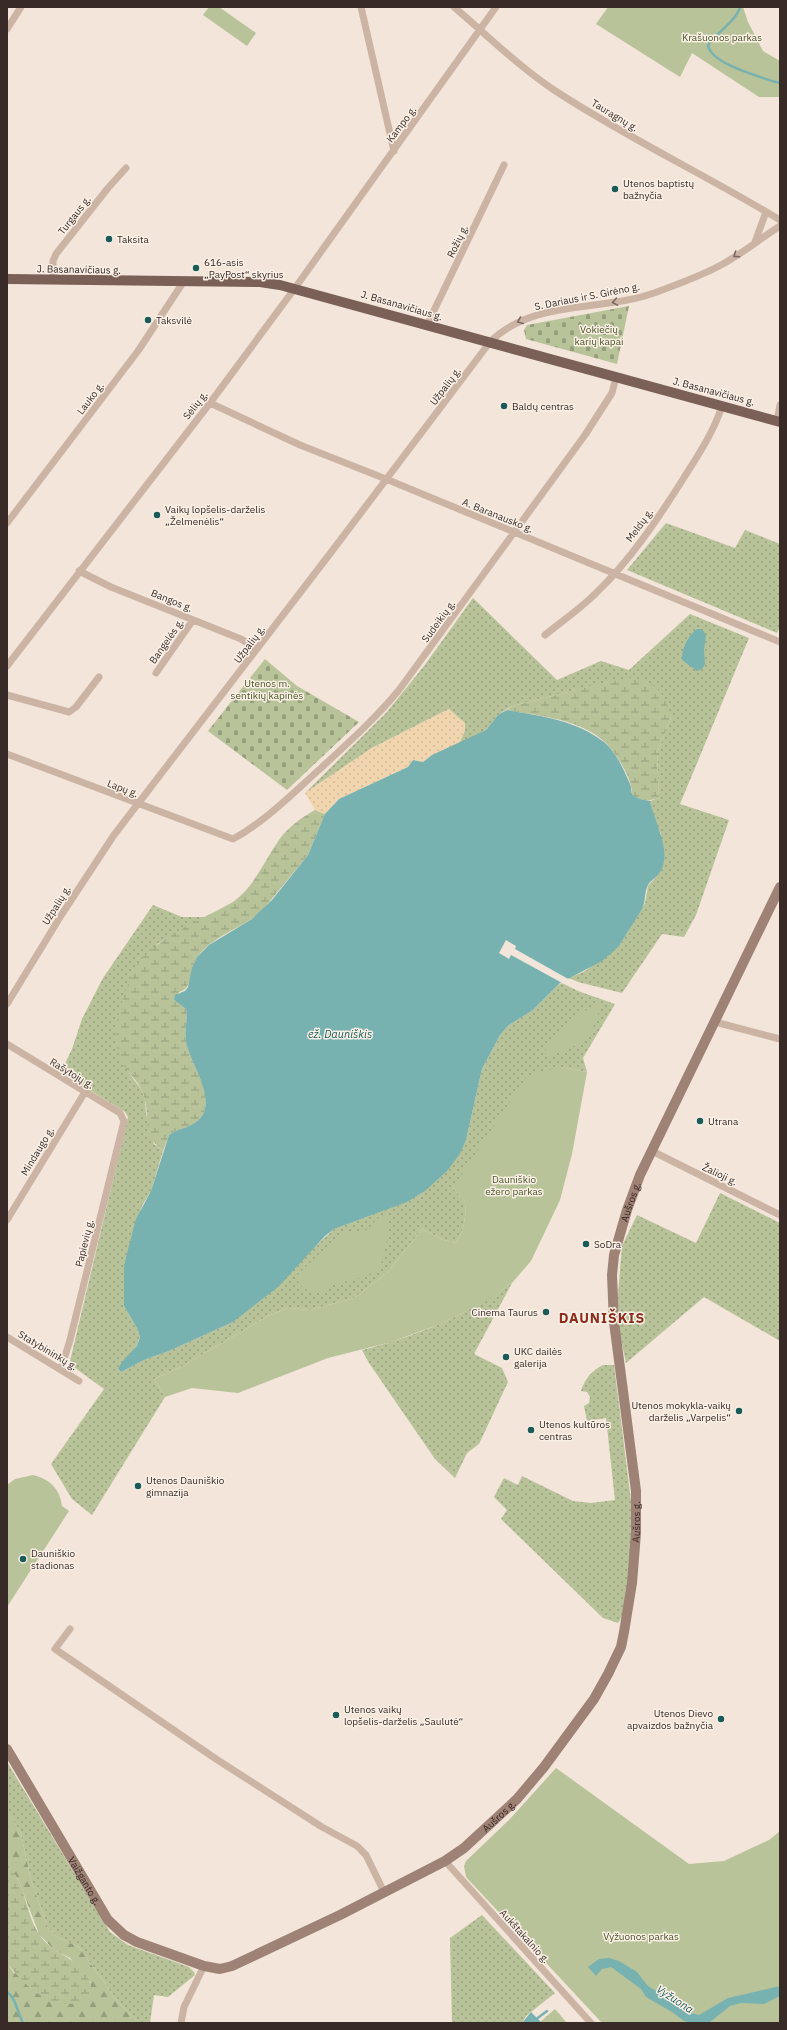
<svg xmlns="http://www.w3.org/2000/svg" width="787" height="2030" font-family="'IBM Plex Sans',sans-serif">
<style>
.grass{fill:url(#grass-dots)}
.forest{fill:url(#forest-firs)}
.wetland{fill:url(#wetland-marsh)}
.sand{fill:url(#sand-dots)}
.cemetery{fill:url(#cemetery-stones)}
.park{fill:#b8c399}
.water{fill:#77b2b0}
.pier{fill:#f3e5d9}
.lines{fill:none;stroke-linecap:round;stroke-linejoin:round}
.stream{stroke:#77b2b0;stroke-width:2.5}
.street{stroke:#ccb4a5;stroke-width:7}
.secondary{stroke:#9f8276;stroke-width:10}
.primary{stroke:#7a6057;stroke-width:10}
.oneway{stroke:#7a6860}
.poi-dot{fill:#1a5b5a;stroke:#faf0e6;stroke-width:1.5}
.labels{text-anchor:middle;stroke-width:3;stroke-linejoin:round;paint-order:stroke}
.park-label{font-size:10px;fill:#495629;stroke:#faf0e6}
.street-label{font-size:10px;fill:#372a27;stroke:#faf0e6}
.poi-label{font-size:10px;fill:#372a27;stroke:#faf0e6;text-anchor:start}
.water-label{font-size:11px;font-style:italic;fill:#1a5b5a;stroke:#faf0e6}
.district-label{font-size:14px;font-weight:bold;letter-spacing:1px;fill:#8a2d1b;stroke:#faf0e6}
</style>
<defs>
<pattern id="grass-dots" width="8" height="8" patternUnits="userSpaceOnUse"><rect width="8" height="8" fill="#b8c399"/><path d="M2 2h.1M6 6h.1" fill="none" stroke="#969f7d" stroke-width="1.8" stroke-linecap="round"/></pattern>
<pattern id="forest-firs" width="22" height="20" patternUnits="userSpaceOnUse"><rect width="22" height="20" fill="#b8c399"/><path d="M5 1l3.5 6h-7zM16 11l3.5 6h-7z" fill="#969f7d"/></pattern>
<pattern id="wetland-marsh" width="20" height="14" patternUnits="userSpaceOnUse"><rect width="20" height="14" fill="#b8c399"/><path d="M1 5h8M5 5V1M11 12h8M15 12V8" fill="none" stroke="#969f7d"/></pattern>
<pattern id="sand-dots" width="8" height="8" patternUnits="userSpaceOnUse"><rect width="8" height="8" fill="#f1d5ae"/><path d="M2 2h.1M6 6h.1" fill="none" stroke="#cfb796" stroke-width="1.8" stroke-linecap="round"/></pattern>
<pattern id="cemetery-stones" width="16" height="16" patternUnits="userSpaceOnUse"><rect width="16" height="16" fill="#b8c399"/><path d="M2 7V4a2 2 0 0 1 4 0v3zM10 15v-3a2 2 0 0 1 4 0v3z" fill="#969f7d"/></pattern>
</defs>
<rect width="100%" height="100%" fill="#f3e5d9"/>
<!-- grass -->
<path class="grass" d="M 666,523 L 735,548 L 745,530 L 780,544 L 780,627 L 777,633 L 627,570 Z
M 473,598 L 557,680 L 601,661 L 629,670 L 690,614 L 749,638 L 680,804 L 729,820 L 696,915 L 684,937 L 662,934 L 622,993 L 578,982 L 569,978 L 585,971 L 619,946 L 645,903 L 648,886 L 660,872 L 661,834 L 653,817 L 650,801 L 659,798 L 657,753 L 671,718 C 652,685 655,674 613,681 L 512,706 L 498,715 L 486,730 L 459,744 L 465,730 L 449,709 L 372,748 L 305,793 L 386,713 L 424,666 Z
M 153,905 L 182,917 L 206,917 L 157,944 L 129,1073 L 141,1089 L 145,1099 L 146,1114 L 154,1144 L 163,1151 L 151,1191 L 142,1206 L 124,1265 L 124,1306 L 138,1330 L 140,1336 L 137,1346 L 118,1369 L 121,1372 L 146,1359 L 169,1351 L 233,1322 L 334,1229 L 406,1202 L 425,1191 L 466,1140 L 482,1069 L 500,1035 L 509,1025 L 533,1010 L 558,985 L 562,983 L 578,991 L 615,1004 L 583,1058 L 587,1072 L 560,1067 L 453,1188 L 466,1203 C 465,1218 465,1232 455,1243 L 444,1240 L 422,1229 L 388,1272 L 354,1298 L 310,1310 L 288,1308 L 268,1316 L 181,1367 L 154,1379 L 165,1397 L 92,1515 L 72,1499 L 51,1464 L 104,1389 L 71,1365 L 70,1361 L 128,1117 L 125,1112 L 61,1072 L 72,1049 L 82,1019 L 103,978 Z
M 720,1193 L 780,1223 L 780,1341 L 704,1297 L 626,1363 L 619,1330 L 618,1294 L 622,1246 L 637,1215 L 696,1243 Z
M 512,1283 L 474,1354 L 502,1368 L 508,1382 L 479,1444 L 467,1453 L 455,1478 L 435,1459 L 369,1363 L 362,1350 C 417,1336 467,1315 512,1283 Z
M 603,1365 L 614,1365 L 631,1501 C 632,1524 632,1607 618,1623 L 603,1618 L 501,1519 L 507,1510 L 494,1497 L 504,1478 L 518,1485 L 522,1476 L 573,1501 L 591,1503 L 615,1500 L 606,1418 L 587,1421 L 584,1406 L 589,1403 L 590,1397 L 587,1392 L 581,1391 C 585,1379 591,1371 603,1365 Z
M 7,1762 L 110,1932 L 128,1945 L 189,1967 L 194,1972 L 195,1975 L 168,1997 L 154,1995 L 150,2023 L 139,2023 L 117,2001 L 79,1947 L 57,1937 L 48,1928 L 31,1880 L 21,1834 L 11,1817 L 7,1813 Z
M 482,1915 L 555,1993 L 526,2016 L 522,2023 L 452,2023 L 450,1938 Z"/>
<!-- forest -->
<path class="forest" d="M 7,1813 L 11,1816 L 21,1834 L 31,1880 L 48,1928 L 57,1937 L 79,1947 L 117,2001 L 139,2023 L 7,2023 L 7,1963 L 14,1973 L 91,1983 L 70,1958 L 53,1949 L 39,1934 L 18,1879 L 7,1864 Z
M 555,2009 L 567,2023 L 539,2023 Z"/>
<!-- wetland -->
<path class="wetland" d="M 628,678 L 641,679 L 652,684 L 661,693 L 668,706 L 671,718 L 657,753 L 659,798 C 651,801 643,801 635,797 C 631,794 632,791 631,786 C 628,773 616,754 607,744 C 582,719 540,716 507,710 L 512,706 L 612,681 Z
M 315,810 L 325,814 L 308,855 L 261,912 C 242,928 213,936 198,956 C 189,967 194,989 179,992 L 174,1000 L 186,1009 C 188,1019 184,1031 186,1042 C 190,1064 221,1104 196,1122 C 188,1128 177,1129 169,1135 L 163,1151 C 138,1131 153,1117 142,1091 C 137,1079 125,1071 120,1058 C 113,1039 116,1021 122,1002 C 126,990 130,976 137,965 C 155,938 205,918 233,902 C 255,886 264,861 279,840 C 288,827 301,818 315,810 Z
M 7,1864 C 26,1882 25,1913 39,1934 C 53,1957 88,1958 92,1991 L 85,2001 C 52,2013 26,1987 7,1963 Z"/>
<!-- sand -->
<path class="sand" d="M 449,709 L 465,723 L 465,730 L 459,744 L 432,755 L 423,762 L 415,760 L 408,767 L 339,799 L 325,814 L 315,810 L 305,793 L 372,748 Z"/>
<!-- cemetery -->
<path class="cemetery" d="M 629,306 L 617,364 L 526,339 L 524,330 L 527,325 Z
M 265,659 L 297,686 L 359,722 L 287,790 L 208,731 Z"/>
<!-- park -->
<path class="park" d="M 209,7 L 219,7 L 256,33 L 247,46 L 203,15 Z
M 608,7 L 743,7 L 748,22 L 763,51 L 780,61 L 780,97 L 759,97 L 692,53 L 680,77 L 596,24 Z
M 601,1002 C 595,1039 576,1050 542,1057 C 550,1037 581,1011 601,1002 Z
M 560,1067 L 587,1072 L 572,1154 L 560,1200 L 531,1261 L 512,1283 L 485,1302 L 440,1324 L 391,1342 L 328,1358 L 238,1393 L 192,1388 L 165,1397 L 154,1379 L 181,1367 L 268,1316 L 288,1308 L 310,1310 L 354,1298 L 388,1272 L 422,1229 L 444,1240 L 455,1243 C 465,1232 465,1218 466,1203 L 453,1188 L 527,1076 Z
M 380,1216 L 389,1217 C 386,1231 388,1253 380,1265 C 368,1281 346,1279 329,1287 C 326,1288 322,1292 319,1292 C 308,1293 298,1286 296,1276 L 340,1234 L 367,1230 Z
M 33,1475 C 50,1479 60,1489 62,1506 L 69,1511 L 7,1607 L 7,1485 L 15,1479 Z
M 556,1768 L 689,1864 L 724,1861 L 769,1840 L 780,1831 L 780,2023 L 602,2023 L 466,1877 L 464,1866 L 466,1861 L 510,1819 Z"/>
<!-- water -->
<path class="water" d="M 697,629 L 702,629 L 706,635 L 704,650 L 705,664 L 702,669 L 697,671 L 682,660 C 681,650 689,634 697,629 Z
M 507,710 C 541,716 576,720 604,742 C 616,752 624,770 630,784 C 632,788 630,791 633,795 C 637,799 645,800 650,801 C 654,821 673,853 660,872 C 657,877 651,880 648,885 C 644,893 646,901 642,909 L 619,946 L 602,961 L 560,983 L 533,1010 L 509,1025 L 500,1035 L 482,1069 L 466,1140 L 459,1155 L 447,1171 L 425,1191 L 407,1202 L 334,1229 L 325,1236 L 279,1286 L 233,1322 L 169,1351 L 146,1359 L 121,1372 L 118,1369 L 122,1362 L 137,1346 L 140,1337 L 138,1330 L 124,1306 L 124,1265 L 136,1219 L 151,1191 L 169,1135 C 177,1129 188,1128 196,1122 C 221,1104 190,1064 186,1042 C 184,1031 188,1020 186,1009 L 174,1000 L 175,995 L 185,991 L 188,987 L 192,968 L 197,957 L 209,945 L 252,919 L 272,900 L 308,855 L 325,814 L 339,799 L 408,767 L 413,760 L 423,762 L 432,755 L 486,730 L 498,715 Z
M 609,1958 L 619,1961 L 637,1972 L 648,1986 L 678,2004 L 687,2012 L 699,2015 L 728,1998 L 780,1986 L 780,1996 L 764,2004 L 741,2003 L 730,2006 L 710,2022 L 692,2023 L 684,2021 L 672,2012 L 646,1997 L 641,1989 L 611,1967 L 602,1969 L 596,1976 L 588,1967 L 599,1959 Z
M 531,2012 L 541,2022 L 522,2023 Z"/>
<!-- pier -->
<path class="pier" d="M 506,940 L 516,946 L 515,949 L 570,980 L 564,984 L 511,955 L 509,959 L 499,953 Z"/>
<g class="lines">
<!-- stream -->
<path class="stream" d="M 740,7 C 738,18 718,33 710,42 L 708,46 C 713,64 755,75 772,81 L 780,83
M 7,1992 C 17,1999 17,2013 23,2023
M 531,2023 L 547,2011"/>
<!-- street -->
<path class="street" d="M 361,7 L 394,151
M 454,7 C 487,35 518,66 554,90 C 627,138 706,175 780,220
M 7,29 L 21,7
M 755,242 L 766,212
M 53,280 L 53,261 L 56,254 L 108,188 L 126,168
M 427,325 L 504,165
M 210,403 L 300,445 L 386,479 L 780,642
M 777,421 L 780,405
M 7,523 L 138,351 L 184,281
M 79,571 L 111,587 L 241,639 L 257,649
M 545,635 C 562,621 580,609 595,594 C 631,560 659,517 685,476 C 699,454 714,431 722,406
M 7,666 L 210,403 L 295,288 L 496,7
M 156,673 L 193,620
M 7,695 L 69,712 L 76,707 L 99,677
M 7,754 L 233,839 C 266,821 293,793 321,768 C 348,743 375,719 399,690 L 585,435 L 612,393 L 616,377
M 7,1004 L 62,914 L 114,835 L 329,555 L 490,342 C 533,299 600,312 654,293 C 676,285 701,276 721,265 C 742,254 761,238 780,226
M 715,1022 L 780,1039
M 7,1044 L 120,1113 L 124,1121 L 70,1340 L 61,1369
M 652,1151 L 780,1215
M 7,1220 L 85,1092
M 7,1337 L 79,1381
M 70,1629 L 55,1649 L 216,1759 L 322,1827 L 357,1846 L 366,1855 L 384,1892
M 445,1861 L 591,2023
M 181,2023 L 184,2007 L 204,1966"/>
<!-- secondary -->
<path class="secondary" id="s1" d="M 7,1749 L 108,1920 L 124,1935 L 137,1942 L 204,1966 L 220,1969 L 232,1966 L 340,1915 L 445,1861 L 464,1848 L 517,1799 L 544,1767 L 594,1699 L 608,1674 L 621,1647 L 624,1632 L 632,1583 L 636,1533 L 636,1491 L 614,1322 L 612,1275 L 614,1255 L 627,1210 L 640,1175 L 780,887"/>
<!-- primary -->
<path class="primary" d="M 7,279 L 260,282 L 280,285 L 780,422"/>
</g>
<!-- one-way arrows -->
<defs><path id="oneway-chevron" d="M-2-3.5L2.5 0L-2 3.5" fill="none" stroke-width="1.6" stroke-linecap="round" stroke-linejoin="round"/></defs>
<g class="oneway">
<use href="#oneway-chevron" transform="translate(736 255) rotate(146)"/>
<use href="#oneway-chevron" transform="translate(615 302) rotate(170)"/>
<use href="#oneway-chevron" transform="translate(520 321) rotate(158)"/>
</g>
<!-- markers -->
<g class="poi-dot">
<circle cx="615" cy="189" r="4"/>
<circle cx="109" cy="239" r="4"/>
<circle cx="196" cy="268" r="4"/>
<circle cx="148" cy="320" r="4"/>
<circle cx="504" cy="406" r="4"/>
<circle cx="157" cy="515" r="4"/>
<circle cx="700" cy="1121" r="4"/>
<circle cx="586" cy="1244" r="4"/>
<circle cx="546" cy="1312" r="4"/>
<circle cx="506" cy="1357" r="4"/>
<circle cx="739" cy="1411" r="4"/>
<circle cx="531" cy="1430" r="4"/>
<circle cx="138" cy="1486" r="4"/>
<circle cx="23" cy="1559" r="4"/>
<circle cx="336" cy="1715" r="4"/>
<circle cx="721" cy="1719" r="4"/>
</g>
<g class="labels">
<!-- park labels -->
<g class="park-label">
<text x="722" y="41">Krašuonos parkas</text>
<text x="599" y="333">Vokiečių<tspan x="599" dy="12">karių kapai</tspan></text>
<text x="267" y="687">Utenos m.<tspan x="267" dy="12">sentikių kapinės</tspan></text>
<text x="514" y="1183">Dauniškio<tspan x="514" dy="12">ežero parkas</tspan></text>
<text x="641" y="1940">Vyžuonos parkas</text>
</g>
<!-- street labels -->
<g class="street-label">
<text transform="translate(615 115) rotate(31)" y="4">Tauragnų g.</text>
<text transform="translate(401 124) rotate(-53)" y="4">Kampo g.</text>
<text transform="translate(74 215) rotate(-52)" y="4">Turgaus g.</text>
<text transform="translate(457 241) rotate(-64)" y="4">Rožių g.</text>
<text transform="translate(79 269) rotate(1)" y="4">J. Basanavičiaus g.</text>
<text transform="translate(587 296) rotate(-11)" y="4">S. Dariaus ir S. Girėno g.</text>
<text transform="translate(402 305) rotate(16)" y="4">J. Basanavičiaus g.</text>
<text transform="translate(445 386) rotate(-53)" y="4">Užpalių g.</text>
<text transform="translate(714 391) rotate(15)" y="4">J. Basanavičiaus g.</text>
<text transform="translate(90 398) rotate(-53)" y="4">Lauko g.</text>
<text transform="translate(195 405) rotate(-52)" y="4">Sėlių g.</text>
<text transform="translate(498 515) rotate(22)" y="4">A. Baranausko g.</text>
<text transform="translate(639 525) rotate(-54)" y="4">Meldų g.</text>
<text transform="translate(172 600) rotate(22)" y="4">Bangos g.</text>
<text transform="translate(438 621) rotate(-54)" y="4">Sudeikių g.</text>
<text transform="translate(166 641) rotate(-55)" y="4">Bangelės g.</text>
<text transform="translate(249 644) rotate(-53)" y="4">Užpalių g.</text>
<text transform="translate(123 788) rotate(21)" y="4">Lapų g.</text>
<text transform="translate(56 905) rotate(-58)" y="4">Užpalių g.</text>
<text transform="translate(72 1073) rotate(31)" y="4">Rašytojų g.</text>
<text transform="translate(37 1151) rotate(-59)" y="4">Mindaugo g.</text>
<text transform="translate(720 1174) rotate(26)" y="4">Žalioji g.</text>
<text dy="4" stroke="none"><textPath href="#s1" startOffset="1303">Aušros g.</textPath></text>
<text transform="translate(84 1243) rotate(-76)" y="4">Papievių g.</text>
<text transform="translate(48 1350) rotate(31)" y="4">Statybininkų g.</text>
<text dy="4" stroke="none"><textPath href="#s1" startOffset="979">Aušros g.</textPath></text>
<text dy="4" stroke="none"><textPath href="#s1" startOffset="643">Aušros g.</textPath></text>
<text dy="4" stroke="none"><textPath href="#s1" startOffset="153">Vaižganto g.</textPath></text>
<text transform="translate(525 1936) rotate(48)" y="4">Aukštakalnio g.</text>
</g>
<!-- poi labels -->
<g class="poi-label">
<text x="623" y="187">Utenos baptistų<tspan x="623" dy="12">bažnyčia</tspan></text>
<text x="117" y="243">Taksita</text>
<text x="204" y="266">616-asis<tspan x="204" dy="12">„PayPost“ skyrius</tspan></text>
<text x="156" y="324">Taksvilė</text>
<text x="512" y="410">Baldų centras</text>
<text x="165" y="513">Vaikų lopšelis-darželis<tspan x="165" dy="12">„Želmenėlis“</tspan></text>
<text x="708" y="1125">Utrana</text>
<text x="594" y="1248">SoDra</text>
<text x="538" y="1316" text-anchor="end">Cinema Taurus</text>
<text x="514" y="1355">UKC dailės<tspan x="514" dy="12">galerija</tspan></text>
<text x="731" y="1409" text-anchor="end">Utenos mokykla-vaikų<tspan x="731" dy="12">darželis „Varpelis“</tspan></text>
<text x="539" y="1428">Utenos kultūros<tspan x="539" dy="12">centras</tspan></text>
<text x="146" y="1484">Utenos Dauniškio<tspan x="146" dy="12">gimnazija</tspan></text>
<text x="31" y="1557">Dauniškio<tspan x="31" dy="12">stadionas</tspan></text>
<text x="344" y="1713">Utenos vaikų<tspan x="344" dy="12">lopšelis-darželis „Saulutė“</tspan></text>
<text x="713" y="1717" text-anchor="end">Utenos Dievo<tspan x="713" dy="12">apvaizdos bažnyčia</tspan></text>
</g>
<!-- water labels -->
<g class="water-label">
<text x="340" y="1038">ež. Dauniškis</text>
<text transform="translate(675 1999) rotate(33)" y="4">Vyžuona</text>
</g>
<!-- district labels -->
<g class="district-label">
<text x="602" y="1323">DAUNIŠKIS</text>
</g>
</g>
<!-- border -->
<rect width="787" height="2030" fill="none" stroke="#372a27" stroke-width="16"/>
</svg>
